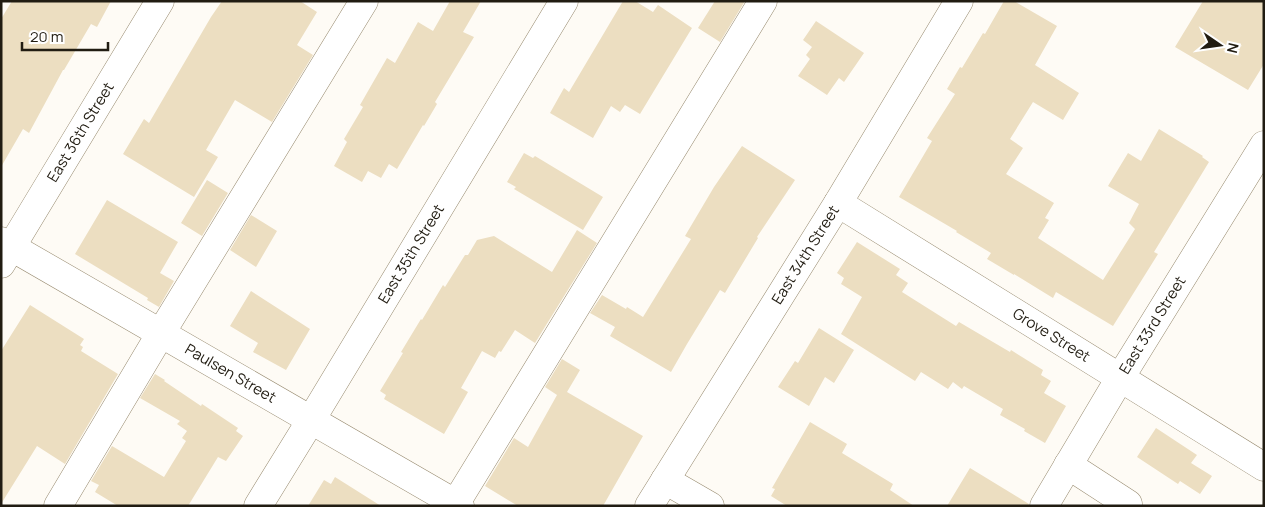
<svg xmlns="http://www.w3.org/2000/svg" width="1265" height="507" font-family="Manrope,sans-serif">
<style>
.building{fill:#ecdec1}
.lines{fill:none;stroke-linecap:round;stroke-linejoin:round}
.minor-casing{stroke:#978a6f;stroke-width:29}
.minor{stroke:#fff;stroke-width:28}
.labels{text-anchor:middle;stroke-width:4;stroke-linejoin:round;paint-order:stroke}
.street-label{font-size:15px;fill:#211c12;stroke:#fff}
</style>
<rect width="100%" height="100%" fill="#fefbf5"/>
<!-- building -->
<path class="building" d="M 12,1 L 111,1 L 97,27 L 91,24 L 64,70 L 63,70 L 29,133 L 23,129 L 1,167 L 1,19 Z
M 222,1 L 300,1 L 317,12 L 297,45 L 313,55 L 272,122 L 235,100 L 206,150 L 218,157 L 194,197 L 123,154 L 144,119 L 149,123 L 211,17 Z
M 450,1 L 481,1 L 463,32 L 474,37 L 435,102 L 437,104 L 424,126 L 423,125 L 397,169 L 389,164 L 381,178 L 368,171 L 362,182 L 334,166 L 347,142 L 344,139 L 363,107 L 360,105 L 387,58 L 395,63 L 418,22 L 433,31 Z
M 623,1 L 635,1 L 653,12 L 658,5 L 692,28 L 640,114 L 625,105 L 620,112 L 611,106 L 593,138 L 550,113 L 564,88 L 569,92 Z
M 715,1 L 745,1 L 720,42 L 698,28 Z
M 1004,1 L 1014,1 L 1057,26 L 1035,65 L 1079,93 L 1063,120 L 1033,102 L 1010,139 L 1023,148 L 1006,174 L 1054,203 L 1045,218 L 1049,220 L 1038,238 L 1103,280 L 1135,229 L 1129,223 L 1139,204 L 1108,186 L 1128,153 L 1141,161 L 1159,129 L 1203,156 L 1202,157 L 1209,162 L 1154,252 L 1158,254 L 1113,326 L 1056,292 L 1053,298 L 1014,274 L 1014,275 L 987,259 L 991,253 L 956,232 L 957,231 L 899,197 L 932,141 L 927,138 L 955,94 L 947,89 L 960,67 L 962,68 L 983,33 L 985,34 Z
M 1203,1 L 1264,1 L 1264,64 L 1248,90 L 1175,47 Z
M 816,21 L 864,53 L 844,82 L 839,78 L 827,95 L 798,76 L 810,59 L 806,55 L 812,47 L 803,40 Z
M 742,146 L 795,180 L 757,237 L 758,238 L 725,293 L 720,290 L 687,344 L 671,372 L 610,336 L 615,327 L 590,313 L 602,295 L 626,309 L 627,307 L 643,317 L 691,239 L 685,236 L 714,187 Z
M 524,153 L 533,158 L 535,156 L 603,197 L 583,230 L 514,189 L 516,187 L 507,182 Z
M 207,180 L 228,193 L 202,236 L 181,223 Z
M 107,200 L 178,242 L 160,273 L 174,281 L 159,307 L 147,300 L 148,298 L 75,254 Z
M 251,215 L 277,231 L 256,267 L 230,250 Z
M 577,230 L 597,243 L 535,343 L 515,330 L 501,352 L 499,351 L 495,358 L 482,351 L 461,388 L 468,392 L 444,434 L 384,399 L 386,395 L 380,391 L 403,353 L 401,352 L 421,319 L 422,320 L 443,285 L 445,287 L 465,255 L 468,255 L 477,240 L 494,236 L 552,272 Z
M 857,242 L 900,269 L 896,275 L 908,283 L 902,292 L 956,326 L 959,322 L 1010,352 L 1011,350 L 1043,370 L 1041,375 L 1051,381 L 1044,393 L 1066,406 L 1045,443 L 1024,431 L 1025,429 L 1000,415 L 1003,409 L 964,386 L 962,389 L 953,382 L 948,389 L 921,372 L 915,381 L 841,334 L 862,297 L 841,284 L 844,278 L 837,273 Z
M 251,291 L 310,329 L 286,370 L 253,352 L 258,343 L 230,326 Z
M 30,305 L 84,339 L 80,345 L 83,347 L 81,351 L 118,374 L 65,464 L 37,446 L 1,504 L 1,351 Z
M 819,328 L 854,350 L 834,383 L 825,377 L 809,406 L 778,387 L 795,361 L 798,363 Z
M 562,359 L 580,370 L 567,392 L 643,436 L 603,506 L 518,506 L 485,486 L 514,438 L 528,447 L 557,395 L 545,387 Z
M 155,374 L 165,380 L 164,381 L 201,406 L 202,404 L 238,428 L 236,431 L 243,436 L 226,461 L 218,457 L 188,506 L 118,506 L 95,492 L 99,485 L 91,481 L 112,446 L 164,477 L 186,441 L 182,438 L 187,431 L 177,424 L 180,421 L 140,398 Z
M 810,422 L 847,444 L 842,453 L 893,484 L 890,490 L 914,506 L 787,506 L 771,496 L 775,489 L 772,488 Z
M 1156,428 L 1197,455 L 1191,463 L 1212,476 L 1200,494 L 1180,481 L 1178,484 L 1137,457 Z
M 970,468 L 1029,504 L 1028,506 L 947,506 Z
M 335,477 L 381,506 L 308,506 L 324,480 L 331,484 Z"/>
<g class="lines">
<!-- minor casing -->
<g class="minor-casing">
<g id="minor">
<path id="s1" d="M 838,203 L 1264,467"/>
<path id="s2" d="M 1,241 L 460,506"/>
<path id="s3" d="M 1,264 L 160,1"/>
<path d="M 1068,465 L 1128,504 L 1126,506"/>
<path d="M 665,480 L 710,506"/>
<path d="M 58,506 L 161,333 L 364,1"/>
<path id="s4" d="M 258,506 L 311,420 L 564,1"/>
<path d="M 454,506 L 763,1"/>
<path id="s5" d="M 649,506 L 838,203 L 959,1"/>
<path id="s6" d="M 1044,506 L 1120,378 L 1264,145"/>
</g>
</g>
<!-- minor -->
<use href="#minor" class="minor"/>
</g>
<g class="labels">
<!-- street labels -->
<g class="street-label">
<text dy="5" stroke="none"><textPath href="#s3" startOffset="154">East 36th Street</textPath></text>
<text dy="5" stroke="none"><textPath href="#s4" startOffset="295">East 35th Street</textPath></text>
<text dy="5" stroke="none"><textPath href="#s5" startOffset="296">East 34th Street</textPath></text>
<text dy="5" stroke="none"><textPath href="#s6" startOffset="211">East 33rd Street</textPath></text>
<text dy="5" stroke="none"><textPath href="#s1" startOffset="251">Grove Street</textPath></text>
<text dy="5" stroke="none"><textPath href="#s2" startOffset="265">Paulsen Street</textPath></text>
</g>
</g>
<!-- border -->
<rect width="1265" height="507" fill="none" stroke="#211c12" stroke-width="5"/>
<!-- north arrow -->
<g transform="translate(1220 45) rotate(103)" stroke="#ffffff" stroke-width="4" paint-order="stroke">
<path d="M0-4L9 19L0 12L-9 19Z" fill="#211c12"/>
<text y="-8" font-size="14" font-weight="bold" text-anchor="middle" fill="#211c12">N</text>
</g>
<!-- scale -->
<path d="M22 42v8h86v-8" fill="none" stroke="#211c12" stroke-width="2.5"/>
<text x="30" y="42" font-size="15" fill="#211c12" stroke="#ffffff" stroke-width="4" paint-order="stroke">20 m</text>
</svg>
